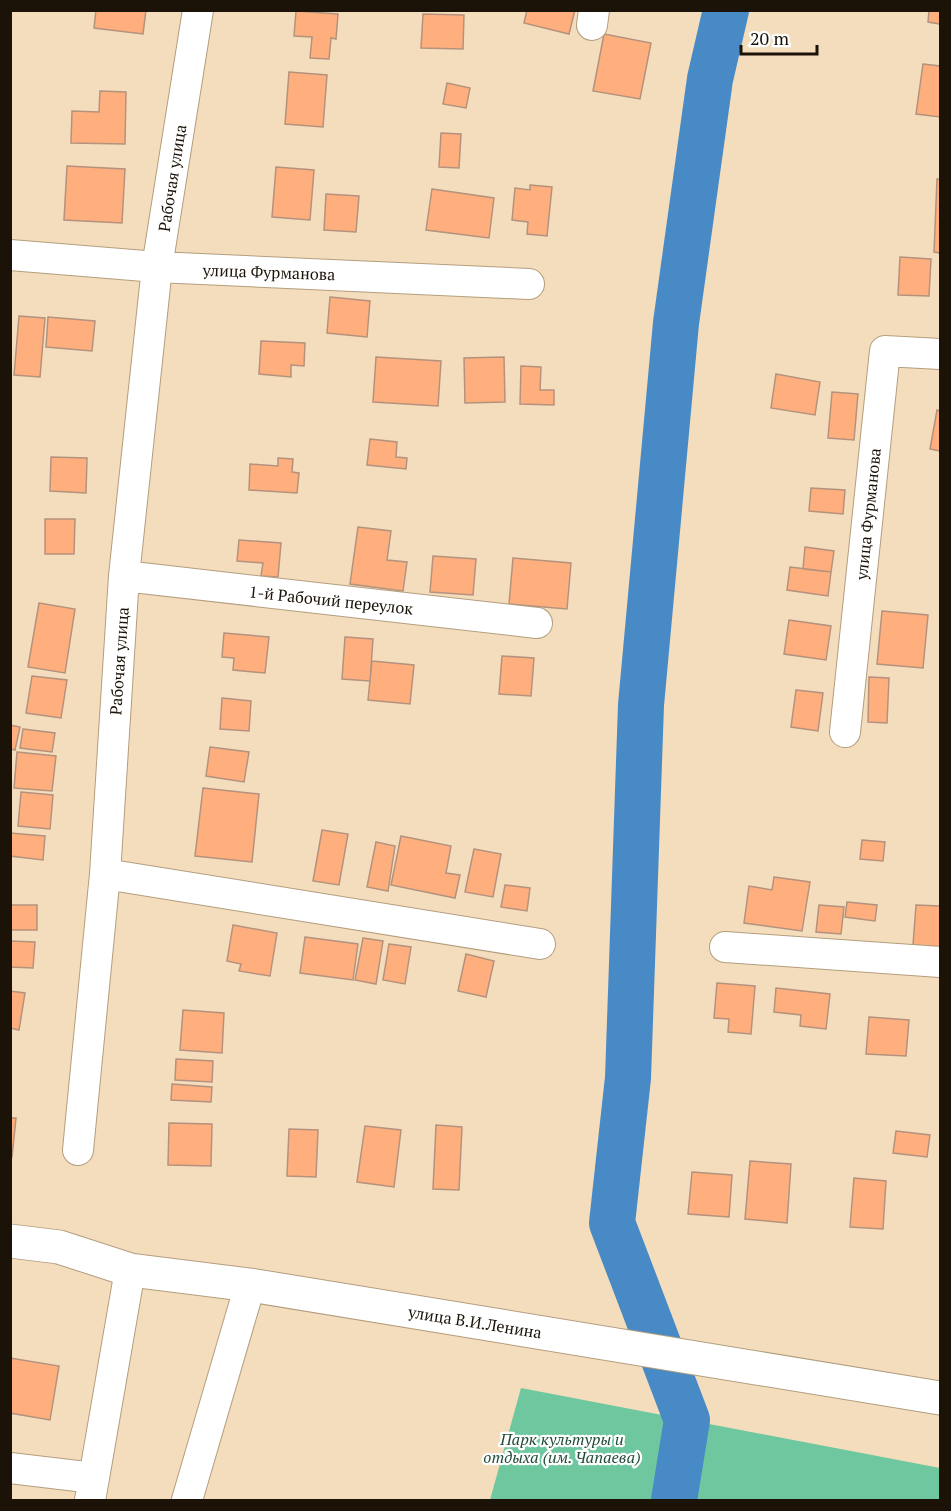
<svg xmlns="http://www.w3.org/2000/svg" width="951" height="1511" font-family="'PT Serif',serif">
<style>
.green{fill:#6ec79e}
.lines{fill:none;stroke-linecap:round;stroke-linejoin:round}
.river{stroke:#488ac6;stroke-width:46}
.building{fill:#ffaf7d;stroke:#b4927e;stroke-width:1.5}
.minor-casing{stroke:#b39e7f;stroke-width:32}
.major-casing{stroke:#b39e7f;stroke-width:35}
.minor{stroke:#fff;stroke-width:30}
.major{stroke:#fff;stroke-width:33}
.labels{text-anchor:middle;stroke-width:4.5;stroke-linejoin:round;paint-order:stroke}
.street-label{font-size:16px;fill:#1b1307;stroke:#fff}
.park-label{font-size:16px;font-style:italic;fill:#214b39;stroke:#fff}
</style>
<rect width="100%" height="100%" fill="#f4ddbc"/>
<!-- green -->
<path class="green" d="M 521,1388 L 940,1468 L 940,1500 L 490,1500 Z"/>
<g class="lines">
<!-- river -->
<path class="river" d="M 674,1500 L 687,1420 L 612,1223 L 628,1078 L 641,705 L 676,323 L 710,79 L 726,10"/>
</g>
<!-- building -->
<path class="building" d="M 96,10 L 146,10 L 143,34 L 94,28 Z
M 527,10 L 575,10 L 569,34 L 524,23 Z
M 929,10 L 940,10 L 940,24 L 928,22 Z
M 296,11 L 338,14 L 336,39 L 331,38 L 329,59 L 310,58 L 312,37 L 294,36 Z
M 423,14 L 464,15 L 463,49 L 421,48 Z
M 604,34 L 651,43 L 640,99 L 593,91 Z
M 923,64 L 940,66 L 940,117 L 916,114 Z
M 289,72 L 327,75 L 323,127 L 285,124 Z
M 447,83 L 470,88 L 466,108 L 443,104 Z
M 100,91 L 126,92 L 125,144 L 71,143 L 72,111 L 99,112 Z
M 441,133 L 461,134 L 459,168 L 439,167 Z
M 67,166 L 125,169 L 122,223 L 64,220 Z
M 276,167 L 314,170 L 310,220 L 272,217 Z
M 937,179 L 940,179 L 940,253 L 934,252 Z
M 530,185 L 552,187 L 547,236 L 527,234 L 528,222 L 512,220 L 515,188 L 530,190 Z
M 432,189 L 494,198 L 489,238 L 426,230 Z
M 326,194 L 359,196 L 356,232 L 324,230 Z
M 900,257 L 931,259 L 929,296 L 898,295 Z
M 330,297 L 370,301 L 367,337 L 327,333 Z
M 19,316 L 45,318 L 40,377 L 14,375 Z
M 48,317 L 95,321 L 92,351 L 46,347 Z
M 261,341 L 305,343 L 304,366 L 291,365 L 291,377 L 259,374 Z
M 376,357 L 441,361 L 438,406 L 373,402 Z
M 504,357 L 505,402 L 465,403 L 464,358 Z
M 521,366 L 541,367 L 540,390 L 554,390 L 554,405 L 520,404 Z
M 776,374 L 820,382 L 815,415 L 771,408 Z
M 832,392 L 858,394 L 854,440 L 828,438 Z
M 937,410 L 940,411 L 940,451 L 930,449 Z
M 370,439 L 397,442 L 396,457 L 407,458 L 406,469 L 367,465 Z
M 51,457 L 87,458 L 86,493 L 50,491 Z
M 278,458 L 293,459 L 292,472 L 299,473 L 297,493 L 249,490 L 250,464 L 278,466 Z
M 811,488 L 845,490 L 843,514 L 809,511 Z
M 45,519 L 75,519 L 74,554 L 45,554 Z
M 358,527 L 391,531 L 387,560 L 407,562 L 403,591 L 350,584 Z
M 239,540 L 281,543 L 278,577 L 261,576 L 263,563 L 237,561 Z
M 805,547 L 834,551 L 831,572 L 803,569 Z
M 433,556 L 476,559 L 473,595 L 430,592 Z
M 513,558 L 571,563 L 567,609 L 509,604 Z
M 790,567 L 831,572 L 828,596 L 787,590 Z
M 39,603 L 75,609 L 65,673 L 28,667 Z
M 882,611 L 928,615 L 923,668 L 877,664 Z
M 789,620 L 831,626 L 826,660 L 784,654 Z
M 224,633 L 269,637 L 265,673 L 233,670 L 234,658 L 222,657 Z
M 345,637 L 373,639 L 370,681 L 342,679 Z
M 502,656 L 534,658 L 531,696 L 499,694 Z
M 372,661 L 414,665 L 410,704 L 368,700 Z
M 32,676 L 67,680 L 61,718 L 26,713 Z
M 869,677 L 889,678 L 887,723 L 868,722 Z
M 796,690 L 823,693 L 818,731 L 791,727 Z
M 222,698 L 251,701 L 249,731 L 220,729 Z
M 10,725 L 20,727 L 15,750 L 10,749 Z
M 23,729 L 55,733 L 52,752 L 20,748 Z
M 210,747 L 249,752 L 244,782 L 206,776 Z
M 17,752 L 56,756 L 52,791 L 14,788 Z
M 203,788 L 259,794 L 252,862 L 195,856 Z
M 21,792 L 53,795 L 50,829 L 18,826 Z
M 322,830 L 348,834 L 339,885 L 313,881 Z
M 10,833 L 45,836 L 43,860 L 10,856 Z
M 401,836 L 451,846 L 446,873 L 460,875 L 455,898 L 391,885 Z
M 862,840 L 885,842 L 883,861 L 860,859 Z
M 376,842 L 395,846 L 388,891 L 367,887 Z
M 474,849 L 501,854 L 493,897 L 465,892 Z
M 774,877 L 810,882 L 802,931 L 744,923 L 749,886 L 772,890 Z
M 505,885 L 530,888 L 527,911 L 501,907 Z
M 847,902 L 877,905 L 875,921 L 845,917 Z
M 10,905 L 37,905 L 37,930 L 10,930 Z
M 819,905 L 844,907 L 841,934 L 816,932 Z
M 916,905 L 940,906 L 940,947 L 913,945 Z
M 233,925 L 277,933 L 270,976 L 239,971 L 241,964 L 227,961 Z
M 305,937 L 358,944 L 353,980 L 300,973 Z
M 363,938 L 383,941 L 376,984 L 355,980 Z
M 10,941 L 35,942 L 33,968 L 10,967 Z
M 389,944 L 411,947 L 405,984 L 383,980 Z
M 466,954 L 494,961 L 486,997 L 458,991 Z
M 717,983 L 755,986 L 751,1034 L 728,1032 L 729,1019 L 714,1018 Z
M 776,988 L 830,994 L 826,1029 L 800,1026 L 801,1015 L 774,1012 Z
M 10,991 L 25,993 L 19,1030 L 10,1028 Z
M 183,1010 L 224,1013 L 222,1053 L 180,1050 Z
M 869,1017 L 909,1020 L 906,1056 L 866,1054 Z
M 176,1059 L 213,1061 L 212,1082 L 175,1080 Z
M 172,1084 L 212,1087 L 211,1102 L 171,1100 Z
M 10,1118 L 16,1118 L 12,1157 L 10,1157 Z
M 169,1123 L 212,1124 L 211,1166 L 168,1165 Z
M 436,1125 L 462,1127 L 459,1190 L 433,1189 Z
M 365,1126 L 401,1130 L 394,1187 L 357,1182 Z
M 289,1129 L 318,1130 L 316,1177 L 287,1176 Z
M 896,1131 L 930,1135 L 927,1157 L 893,1153 Z
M 750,1161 L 791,1164 L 787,1223 L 745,1219 Z
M 692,1172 L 732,1175 L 729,1217 L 688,1214 Z
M 854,1178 L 886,1181 L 883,1229 L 850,1227 Z
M 10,1358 L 59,1366 L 50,1420 L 10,1413 Z"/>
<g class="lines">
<!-- minor casing -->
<g class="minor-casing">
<path id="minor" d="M 198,10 L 157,267 L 124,576 L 105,874 L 540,944
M 592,25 L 594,10
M 10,255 L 157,267 L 529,284
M 124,576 L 537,623
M 845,732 L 885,351 L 940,354
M 725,947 L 940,962
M 78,1150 L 105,874
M 10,1468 L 94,1478 L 90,1500
M 94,1478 L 130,1270
M 187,1500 L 250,1285"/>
</g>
<!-- major casing -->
<g class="major-casing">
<path id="major" d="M 10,1241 L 59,1247 L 130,1270 L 250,1285 L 940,1398"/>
</g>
<!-- minor -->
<use href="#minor" class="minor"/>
<!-- major -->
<use href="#major" class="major"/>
</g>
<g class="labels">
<!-- street labels -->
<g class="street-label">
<text transform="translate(172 178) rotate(-81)" y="6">Рабочая улица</text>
<text transform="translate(269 272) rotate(2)" y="6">улица Фурманова</text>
<text transform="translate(868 514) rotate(-84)" y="6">улица Фурманова</text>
<text transform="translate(331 600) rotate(6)" y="6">1-й Рабочий переулок</text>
<text transform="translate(119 661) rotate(-86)" y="6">Рабочая улица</text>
<text transform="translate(475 1322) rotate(9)" y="6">улица В.И.Ленина</text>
</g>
<!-- park labels -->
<g class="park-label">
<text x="562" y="1445">Парк культуры и<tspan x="562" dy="18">отдыха (им. Чапаева)</tspan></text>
</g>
</g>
<!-- border -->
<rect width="951" height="1511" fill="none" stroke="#1b1307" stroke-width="24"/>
<!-- scale -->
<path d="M741 45v9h76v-9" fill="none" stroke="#1b1307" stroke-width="3"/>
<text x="750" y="45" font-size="18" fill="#1b1307" stroke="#ffffff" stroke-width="4.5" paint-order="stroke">20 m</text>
</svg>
